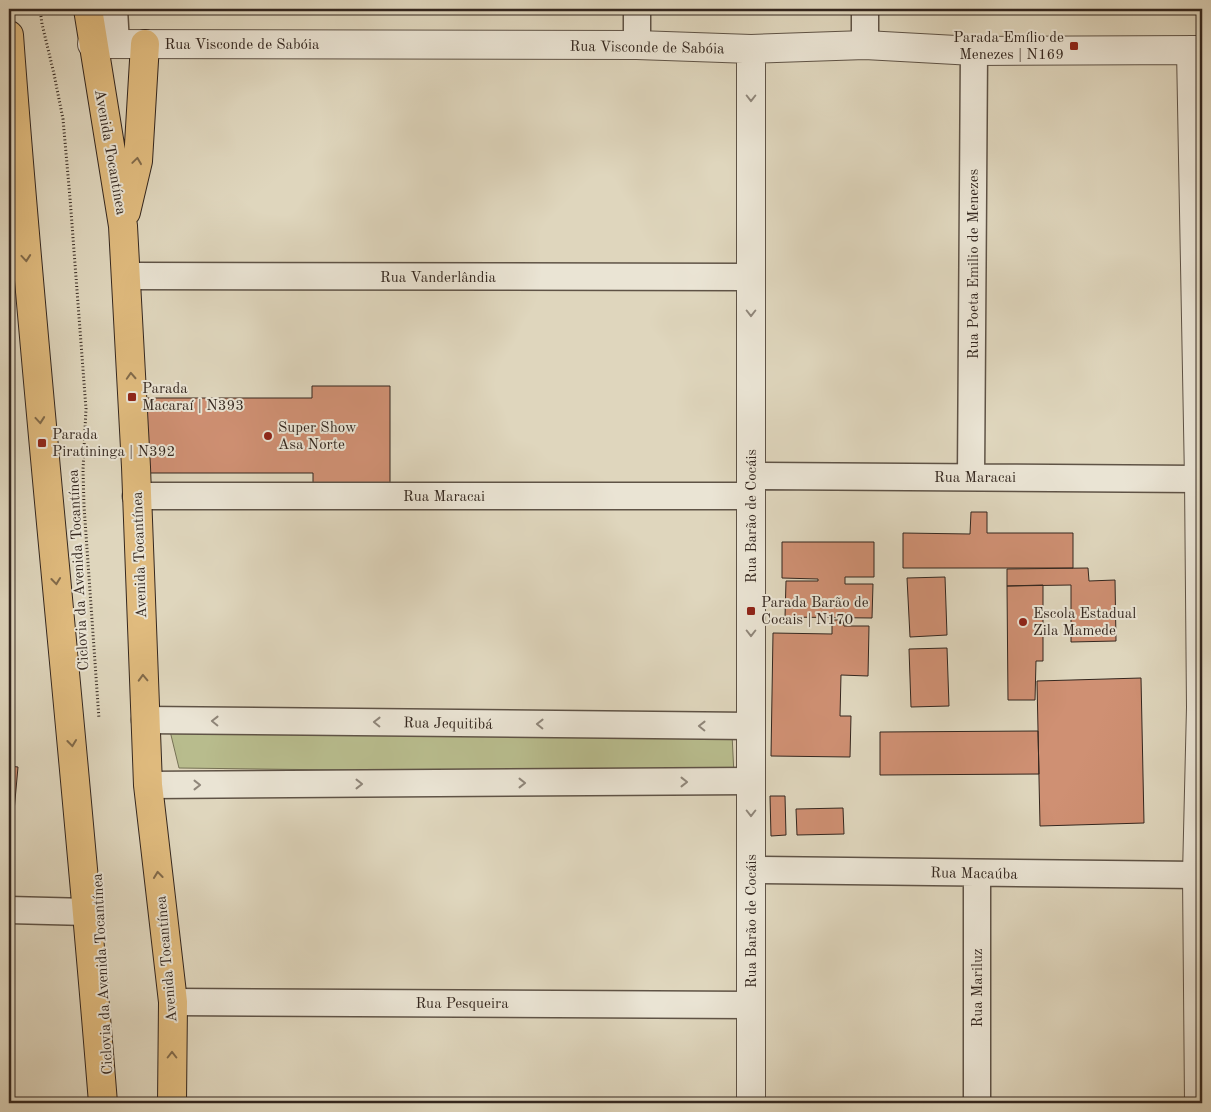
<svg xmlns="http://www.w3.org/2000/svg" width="1211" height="1112" font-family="'Old Standard TT',serif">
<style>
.green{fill:#b8bc8d;stroke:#767256}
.building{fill:#cf9073;stroke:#34271f}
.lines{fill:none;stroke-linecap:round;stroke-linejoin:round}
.minor-casing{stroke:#5f5346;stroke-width:29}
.tertiary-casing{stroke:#5f5346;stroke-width:30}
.primary-casing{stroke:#34271f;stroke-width:30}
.path{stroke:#34271f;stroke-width:3;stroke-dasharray:1 2.5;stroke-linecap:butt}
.minor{stroke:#eae4d4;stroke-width:26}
.tertiary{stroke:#eae4d4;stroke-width:28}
.primary{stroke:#e0bb7e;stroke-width:28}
.oneway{stroke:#8f867a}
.oneway2{stroke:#816a4a}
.poi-dot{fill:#8f2418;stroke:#eae4d4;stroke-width:2}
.labels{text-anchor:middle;stroke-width:4;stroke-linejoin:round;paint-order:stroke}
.poi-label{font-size:15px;fill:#34271f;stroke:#eae4d4;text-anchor:start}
.street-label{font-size:15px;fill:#34271f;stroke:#eae4d4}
</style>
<rect width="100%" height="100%" fill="#dfd6bd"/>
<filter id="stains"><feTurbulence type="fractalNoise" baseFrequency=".004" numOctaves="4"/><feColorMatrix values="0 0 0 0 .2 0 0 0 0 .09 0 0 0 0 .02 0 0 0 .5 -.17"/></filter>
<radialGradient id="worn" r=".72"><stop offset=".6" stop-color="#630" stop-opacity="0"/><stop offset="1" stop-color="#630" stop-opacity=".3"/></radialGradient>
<!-- green -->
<path class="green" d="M 170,731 L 732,734 L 734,775 L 179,768 Z"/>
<!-- building -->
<path class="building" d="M 312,386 L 390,386 L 390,483 L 313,483 L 313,473 L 146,473 L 146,398 L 312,398 Z
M 971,512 L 987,512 L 987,533 L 1073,533 L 1073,568 L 903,568 L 903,533 L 970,534 Z
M 782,542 L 874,542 L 874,577 L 845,577 L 845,584 L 873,584 L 872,618 L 785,617 L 786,581 L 818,581 L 818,579 L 782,578 Z
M 1088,568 L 1089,581 L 1115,580 L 1116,641 L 1071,642 L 1071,585 L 1007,586 L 1007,569 Z
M 945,577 L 947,635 L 910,637 L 907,578 Z
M 1043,585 L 1043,661 L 1036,661 L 1035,700 L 1008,700 L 1007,586 Z
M 832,620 L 843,620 L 844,626 L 869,626 L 868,676 L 841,675 L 840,716 L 851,716 L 850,757 L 771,756 L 773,633 L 832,634 Z
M 947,648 L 949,706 L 911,707 L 909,649 Z
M 1141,678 L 1144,823 L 1040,826 L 1037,681 Z
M 1038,731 L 1039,774 L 880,775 L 880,732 Z
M 9,766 L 18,767 L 10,856 L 9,856 Z
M 770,796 L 785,796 L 786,835 L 771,836 Z
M 843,808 L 844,834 L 797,835 L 796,809 Z"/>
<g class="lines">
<!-- minor casing -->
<g class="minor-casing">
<path id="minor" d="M 114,9 L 116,44
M 637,9 L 637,45
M 865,45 L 865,9
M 126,276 L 751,277
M 751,476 L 1199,479
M 971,477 L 974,51
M 136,496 L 751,496
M 145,720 L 751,726
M 148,785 L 751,781
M 751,870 L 1197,875
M 9,910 L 88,912
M 173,1002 L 751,1005
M 977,1103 L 977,873"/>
</g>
<!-- tertiary casing -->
<g class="tertiary-casing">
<path id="tertiary" d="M 92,44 L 637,45 L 751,49 L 865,45 L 974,51 L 1202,50
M 751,49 L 751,1103
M 1191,50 L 1199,479 L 1201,707 L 1197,875 L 1199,1103"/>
</g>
<!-- primary casing -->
<g class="primary-casing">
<path id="primary" d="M 88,9 L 123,226 L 136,467 L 148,785 L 173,1002 L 172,1103
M 9,35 C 35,391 75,747 103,1103
M 126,212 L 138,161 L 145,44"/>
</g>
<!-- path -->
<path class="path" d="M 40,9 L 42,24 L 54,74 L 63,119 L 70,198 L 86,409 L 83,470 L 84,506 L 99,719"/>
<!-- minor -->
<use href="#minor" class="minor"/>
<!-- tertiary -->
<use href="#tertiary" class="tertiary"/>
<!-- primary -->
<use href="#primary" class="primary"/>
</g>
<!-- one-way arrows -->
<defs><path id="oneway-chevron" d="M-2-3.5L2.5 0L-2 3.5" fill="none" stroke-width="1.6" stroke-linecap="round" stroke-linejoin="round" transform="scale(1.25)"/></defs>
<g class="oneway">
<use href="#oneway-chevron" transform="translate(751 98) rotate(90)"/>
<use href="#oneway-chevron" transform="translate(751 313) rotate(90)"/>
<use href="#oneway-chevron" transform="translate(751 633) rotate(90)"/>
<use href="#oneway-chevron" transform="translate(215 721) rotate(-179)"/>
<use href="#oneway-chevron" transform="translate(377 722) rotate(-179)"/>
<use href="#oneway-chevron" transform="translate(540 724) rotate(-179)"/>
<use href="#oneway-chevron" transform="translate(702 726) rotate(-179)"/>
<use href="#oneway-chevron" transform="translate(684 782)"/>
<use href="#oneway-chevron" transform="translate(522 783)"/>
<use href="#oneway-chevron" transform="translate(359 784)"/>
<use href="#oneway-chevron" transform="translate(197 785)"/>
<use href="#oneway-chevron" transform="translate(751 813) rotate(90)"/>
</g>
<g class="oneway2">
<use href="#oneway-chevron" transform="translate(137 161) rotate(-82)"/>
<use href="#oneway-chevron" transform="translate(26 258) rotate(85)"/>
<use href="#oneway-chevron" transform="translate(131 376) rotate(-93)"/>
<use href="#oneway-chevron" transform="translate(40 420) rotate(85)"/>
<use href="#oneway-chevron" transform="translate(56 581) rotate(84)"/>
<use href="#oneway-chevron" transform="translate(143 678) rotate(-92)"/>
<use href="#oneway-chevron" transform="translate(72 743) rotate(84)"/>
<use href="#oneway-chevron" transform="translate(158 875) rotate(-96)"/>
<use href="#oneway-chevron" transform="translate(172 1055) rotate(-90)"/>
</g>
<!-- markers -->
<g class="poi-dot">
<rect x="1069" y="41" width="10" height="10" rx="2.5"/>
<rect x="127" y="392" width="10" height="10" rx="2.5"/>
<circle cx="268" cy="436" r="5"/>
<rect x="37" y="438" width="10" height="10" rx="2.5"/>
<rect x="746" y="606" width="10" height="10" rx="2.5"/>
<circle cx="1023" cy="622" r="5"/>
</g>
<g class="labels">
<!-- poi labels -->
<g class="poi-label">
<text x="1064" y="42" text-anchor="end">Parada Emílio de<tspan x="1064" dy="17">Menezes | N169</tspan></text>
<text x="142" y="393">Parada<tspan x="142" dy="17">Macaraí | N393</tspan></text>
<text x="278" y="432">Super Show<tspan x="278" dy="17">Asa Norte</tspan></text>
<text x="52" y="439">Parada<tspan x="52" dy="17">Piratininga | N392</tspan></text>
<text x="761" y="607">Parada Barão de<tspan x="761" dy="17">Cocais | N170</tspan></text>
<text x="1033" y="618">Escola Estadual<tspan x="1033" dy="17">Zila Mamede</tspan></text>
</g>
<!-- street labels -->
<g class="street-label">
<text x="242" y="49">Rua Visconde de Sabóia</text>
<text transform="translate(647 47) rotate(1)" y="5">Rua Visconde de Sabóia</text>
<text transform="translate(111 152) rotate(80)" y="5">Avenida Tocantínea</text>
<text transform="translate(973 264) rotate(-90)" y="5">Rua Poeta Emilio de Menezes</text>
<text x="438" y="282">Rua Vanderlândia</text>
<text x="975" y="482">Rua Maracai</text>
<text x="444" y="501">Rua Maracai</text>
<text transform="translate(751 516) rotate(-90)" y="5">Rua Barão de Cocáis</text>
<text transform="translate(139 555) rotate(-92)" y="5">Avenida Tocantínea</text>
<text transform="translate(78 570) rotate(-93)" y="5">Ciclovia da Avenida Tocantínea</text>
<text transform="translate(448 723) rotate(1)" y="5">Rua Jequitibá</text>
<text transform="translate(974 873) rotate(1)" y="5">Rua Macaúba</text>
<text transform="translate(751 921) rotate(-90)" y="5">Rua Barão de Cocáis</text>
<text transform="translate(166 959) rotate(-95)" y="5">Avenida Tocantínea</text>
<text transform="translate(102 974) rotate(-93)" y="5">Ciclovia da Avenida Tocantínea</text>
<text transform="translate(977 988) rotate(-90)" y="5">Rua Mariluz</text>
<text x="462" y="1008">Rua Pesqueira</text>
</g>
</g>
<!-- margin -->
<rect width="1211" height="1112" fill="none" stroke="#dfd6bd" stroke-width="30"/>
<rect x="10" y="10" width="1191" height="1092" fill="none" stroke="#34271f" stroke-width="2.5"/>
<rect x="15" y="15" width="1181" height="1082" fill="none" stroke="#34271f"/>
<rect width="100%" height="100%" filter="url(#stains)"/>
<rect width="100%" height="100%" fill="url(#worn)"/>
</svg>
